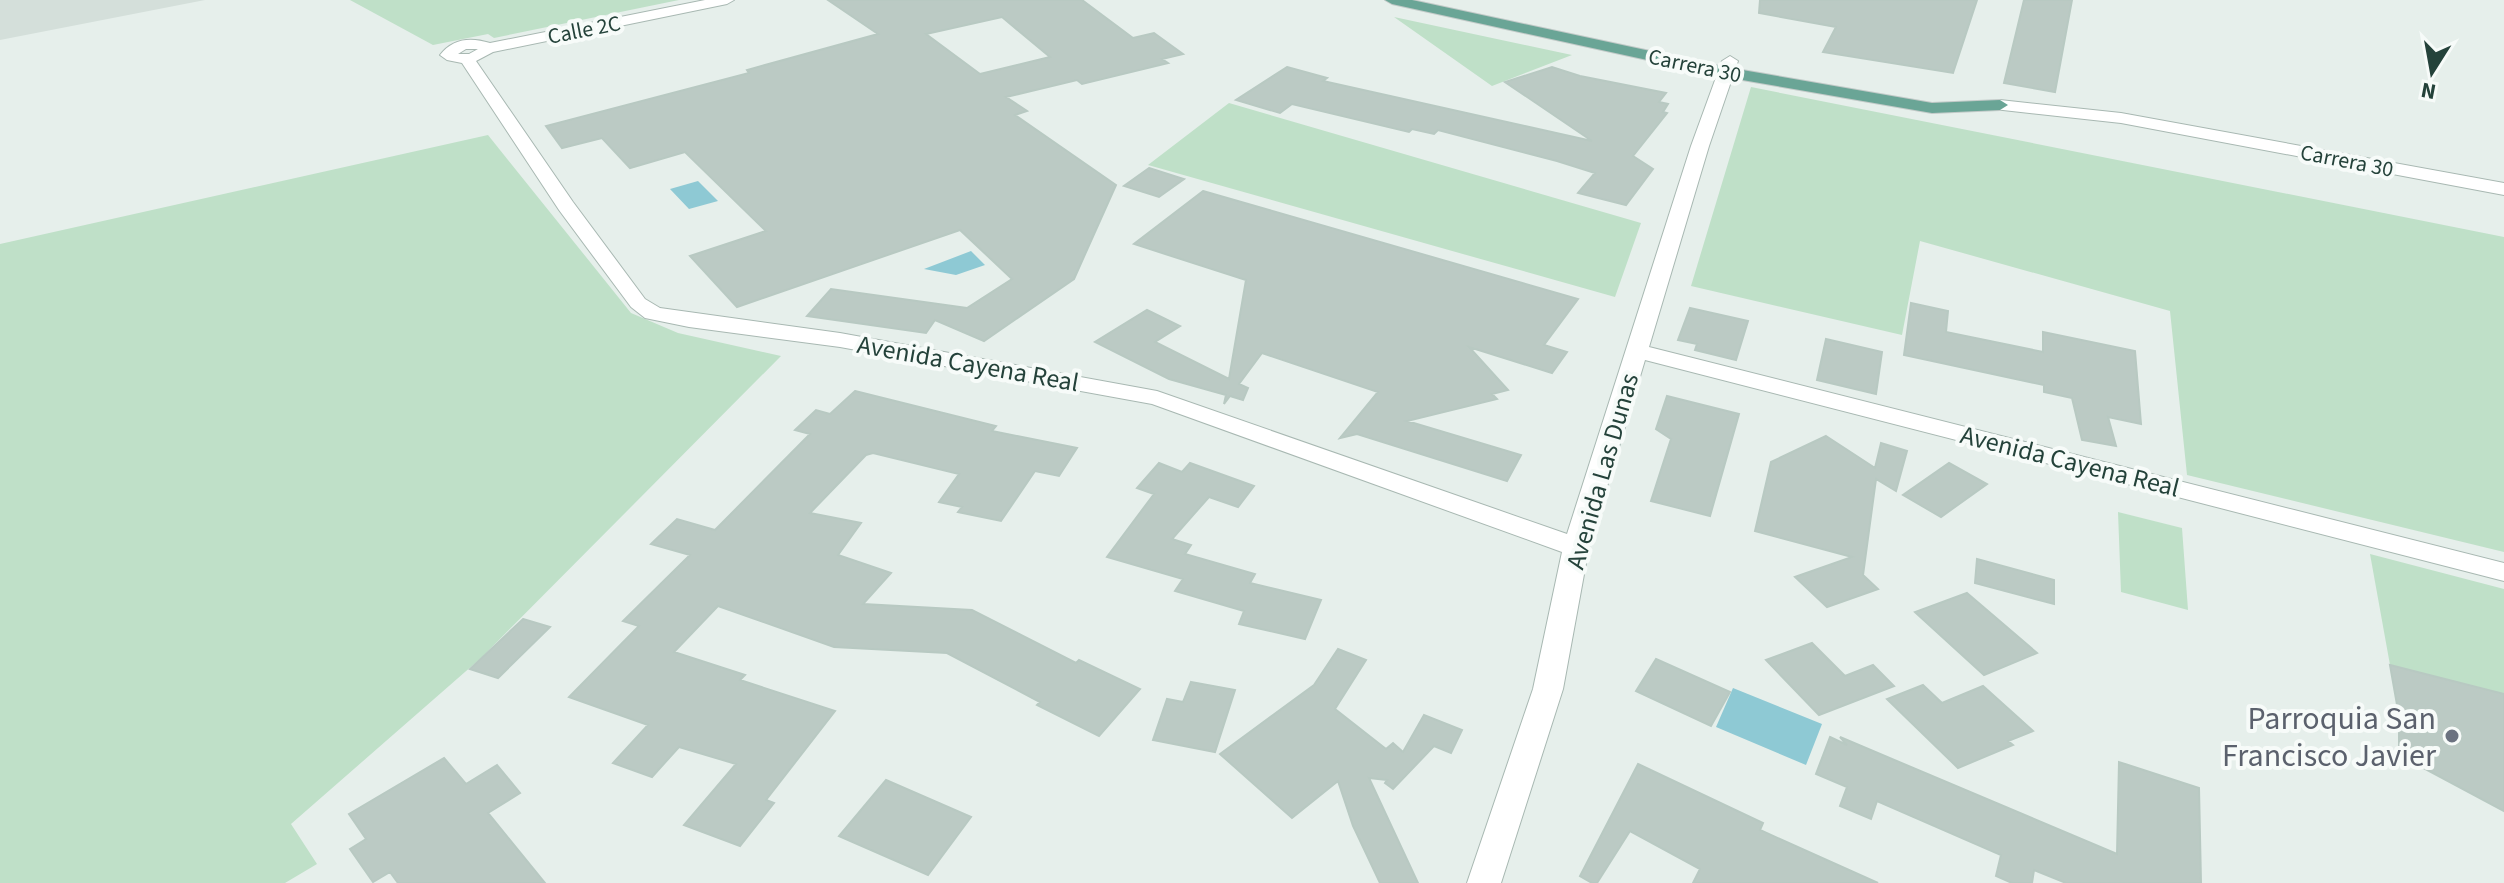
<svg xmlns="http://www.w3.org/2000/svg" width="2504" height="883" font-family="'Source Sans 3',sans-serif">
<style>
.built{fill:#d4dfda}
.green{fill:#bfe0c8}
.water{fill:#8ec9d4}
.building{fill:#bbcac4;stroke:#b8c9c2;stroke-width:2;fill-rule:evenodd}
.lines{fill:none;stroke-linecap:round;stroke-linejoin:round}
.minor-casing{stroke:#a8b8b2;stroke-width:2}
.major-casing{stroke:#c2cac8;stroke-width:2}
.minor{fill:#fff;fill-rule:evenodd}
.major{fill:#6aa596;fill-rule:evenodd}
.worship-dot{fill:#6b7280;stroke:#f7fbf9;stroke-width:3}
.labels{text-anchor:middle;stroke-width:8;stroke-linejoin:round;paint-order:stroke}
.far-street-label{font-size:22px;fill:#24423a;stroke:#f7fbf9}
.street-label{font-size:26px;fill:#24423a;stroke:#f7fbf9}
.near-worship-label{font-size:32px;fill:#5b616d;stroke:#f7fbf9;text-anchor:end}
</style>
<rect width="100%" height="100%" fill="#e6efeb"/>
<!-- built -->
<path class="built" d="M 0,0 L 205,0 L 0,40 Z"/>
<!-- green -->
<path class="green" d="M 350,0 L 679,0 L 494,38 L 488,34 L 433,45 Z
M 1394,17 L 1572,55 L 1492,86 Z
M 1751,87 L 2504,237 L 2504,552 L 2187,475 L 2170,311 L 1920,241 L 1902,335 L 1691,286 Z
M 1229,103 L 1641,223 L 1615,297 L 1148,165 Z
M 488,135 L 631,313 L 678,333 L 781,356 L 481,658 L 291,824 L 317,864 L 285,883 L 0,883 L 0,244 Z
M 2118,512 L 2182,528 L 2188,610 L 2121,592 Z
M 2370,554 L 2504,589 L 2504,694 L 2390,665 Z"/>
<!-- water -->
<path class="water" d="M 698,181 L 718,201 L 689,209 L 670,189 Z
M 971,251 L 985,265 L 956,275 L 924,269 Z
M 1733,688 L 1822,724 L 1806,765 L 1716,727 Z"/>
<!-- building -->
<path class="building" d="M 828,0 L 1082,0 L 1133,38 L 1154,33 L 1183,54 L 1162,59 L 1168,63 L 1082,84 L 1077,80 L 1006,97 L 1027,111 L 1015,115 L 1116,185 L 1074,279 L 984,341 L 935,320 L 926,333 L 807,316 L 831,289 L 967,308 L 1012,279 L 960,230 L 737,307 L 690,256 L 766,231 L 685,152 L 630,168 L 602,138 L 562,148 L 546,126 L 749,73 L 747,70 L 878,34 ZM 1002,17 L 1050,57 L 980,74 L 926,34 Z
M 1760,0 L 1977,0 L 1953,73 L 1823,52 L 1836,27 L 1759,13 Z
M 2024,0 L 2072,0 L 2055,92 L 2004,83 Z
M 1287,67 L 1327,78 L 1323,81 L 1592,141 L 1505,82 L 1552,67 L 1580,76 L 1666,93 L 1659,102 L 1668,104 L 1663,112 L 1667,113 L 1633,156 L 1653,169 L 1626,205 L 1578,193 L 1595,173 L 1557,161 L 1438,130 L 1434,134 L 1412,129 L 1409,132 L 1292,104 L 1280,113 L 1236,100 Z
M 1149,168 L 1184,179 L 1159,197 L 1124,186 Z
M 1203,191 L 1578,299 L 1544,345 L 1567,352 L 1552,373 L 1469,347 L 1508,390 L 1492,394 L 1497,399 L 1407,421 L 1521,455 L 1507,481 L 1357,434 L 1340,438 L 1378,392 L 1262,353 L 1239,384 L 1248,388 L 1243,400 L 1230,396 L 1224,404 L 1226,395 L 1169,379 L 1095,342 L 1147,310 L 1180,326 L 1155,342 L 1229,379 L 1246,280 L 1134,244 Z
M 1911,303 L 1948,311 L 1946,332 L 2043,352 L 2043,332 L 2135,351 L 2141,424 L 2108,417 L 2116,446 L 2082,440 L 2072,398 L 2044,392 L 2044,385 L 1904,355 Z
M 1690,308 L 1748,321 L 1736,360 L 1695,350 L 1697,344 L 1678,340 Z
M 1826,339 L 1882,352 L 1876,394 L 1817,380 Z
M 855,391 L 996,426 L 992,431 L 1077,448 L 1059,476 L 1035,471 L 1001,521 L 958,512 L 962,507 L 939,502 L 959,474 L 873,453 L 866,455 L 810,513 L 861,523 L 838,555 L 891,573 L 863,604 L 972,610 L 1076,663 L 1079,660 L 1140,689 L 1099,736 L 1037,705 L 1040,702 L 947,653 L 834,647 L 718,606 L 674,652 L 745,675 L 740,680 L 835,711 L 766,800 L 774,803 L 740,846 L 684,825 L 736,764 L 679,747 L 652,777 L 613,763 L 648,725 L 569,697 L 639,626 L 623,621 L 690,555 L 651,544 L 677,519 L 715,530 L 810,434 L 795,430 L 816,410 L 830,414 Z
M 1667,396 L 1739,414 L 1710,516 L 1651,501 L 1671,439 L 1656,429 Z
M 1826,436 L 1875,468 L 1881,443 L 1907,451 L 1896,491 L 1876,479 L 1863,575 L 1878,589 L 1827,607 L 1795,577 L 1852,557 L 1755,531 L 1771,462 Z
M 1159,463 L 1182,472 L 1190,463 L 1254,486 L 1238,507 L 1209,497 L 1172,539 L 1191,545 L 1185,554 L 1255,574 L 1250,583 L 1321,600 L 1305,639 L 1239,624 L 1244,611 L 1175,591 L 1183,579 L 1107,557 L 1154,494 L 1137,488 Z
M 1949,463 L 1987,484 L 1941,517 L 1903,495 Z
M 1977,559 L 2054,580 L 2054,604 L 1975,583 Z
M 1967,593 L 2037,653 L 1984,675 L 1915,612 Z
M 523,619 L 550,627 L 498,678 L 470,669 Z
M 1812,643 L 1845,676 L 1873,665 L 1894,686 L 1819,715 L 1766,660 Z
M 1338,649 L 1366,660 L 1335,709 L 1386,749 L 1393,743 L 1403,752 L 1424,715 L 1462,730 L 1451,753 L 1434,746 L 1393,789 L 1385,783 L 1387,780 L 1369,778 L 1418,883 L 1380,883 L 1353,826 L 1338,781 L 1292,818 L 1220,754 L 1314,685 Z
M 1656,659 L 1730,692 L 1711,726 L 1636,691 Z
M 2390,665 L 2504,694 L 2504,811 L 2399,755 L 2399,716 Z
M 1191,682 L 1235,690 L 1215,752 L 1153,740 L 1167,699 L 1183,702 Z
M 1923,685 L 1942,703 L 1983,686 L 2033,731 L 2008,741 L 2013,745 L 1958,768 L 1887,699 Z
M 1830,737 L 1847,745 L 1840,737 L 2117,854 L 2119,762 L 2199,788 L 2201,883 L 2066,883 L 2034,870 L 2032,883 L 2012,883 L 1996,876 L 2001,855 L 1877,801 L 1871,819 L 1840,806 L 1847,787 L 1816,774 Z
M 444,758 L 466,784 L 497,765 L 520,793 L 488,813 L 545,883 L 398,883 L 390,872 L 373,882 L 350,849 L 366,839 L 349,814 Z
M 1638,764 L 1763,823 L 1760,830 L 1878,883 L 1693,883 L 1700,869 L 1630,831 L 1597,883 L 1592,883 L 1580,876 Z
M 886,780 L 971,817 L 928,875 L 839,836 Z"/>
<g class="lines">
<!-- minor casing -->
<g class="minor-casing">
<path id="minor" d="M 705,0 L 734,0 L 727,4 L 493,52 L 476,61 L 573,202 L 645,299 L 660,308 L 840,333 L 1157,391 L 1567,534 L 1691,146 L 1722,61 L 1730,56 L 1738,61 L 1709,146 L 1649,347 L 2504,563 L 2504,581 L 1645,360 L 1589,547 L 1563,689 L 1501,883 L 1467,883 L 1533,689 L 1562,552 L 1152,404 L 840,347 L 689,327 L 645,318 L 631,307 L 559,210 L 462,63 L 447,60 L 440,55 C 453,38 471,37 490,43 ZM 466,49 L 478,49 L 469,54 L 458,54 Z
M 2000,100 L 2121,113 L 2504,183 L 2504,195 L 2121,123 L 1994,109 L 1992,105 Z"/>
</g>
<!-- major casing -->
<g class="major-casing">
<path id="major" d="M 1385,0 L 1412,0 L 1725,67 L 1932,103 L 2000,100 L 2008,105 L 2000,110 L 1932,113 L 1725,77 L 1392,4 Z"/>
</g>
<!-- minor -->
<use href="#minor" class="minor"/>
<!-- major -->
<use href="#major" class="major"/>
</g>
<!-- markers -->
<circle class="worship-dot" cx="2452" cy="736" r="8"/>
<g class="labels">
<!-- far-street labels -->
<g class="far-street-label">
<text transform="translate(584 29) rotate(-11)" y="8">Calle 2C</text>
<text transform="translate(1695 65) rotate(12)" y="8">Carrera 30</text>
<text transform="translate(2347 160) rotate(11)" y="8">Carrera 30</text>
</g>
<!-- street labels -->
<g class="street-label">
<text transform="translate(968 363) rotate(10)" y="9">Avenida Cayena Real</text>
<text transform="translate(2070 461) rotate(14)" y="9">Avenida Cayena Real</text>
<text transform="translate(1602 471) rotate(-74)" y="9">Avenida Las Dunas</text>
</g>
<!-- near-worship labels -->
<g class="near-worship-label">
<text x="2436" y="729">Parroquia San<tspan x="2436" dy="37">Francisco Javier</tspan></text>
</g>
</g>
<!-- north arrow -->
<g transform="translate(2432 72) rotate(191)" stroke="#f7fbf9" stroke-width="6" paint-order="stroke">
<path d="M0-6L14 30L0 20L-14 30Z" fill="#24423a"/>
<text y="-12" font-size="22" font-weight="bold" text-anchor="middle" fill="#24423a">N</text>
</g>
</svg>
